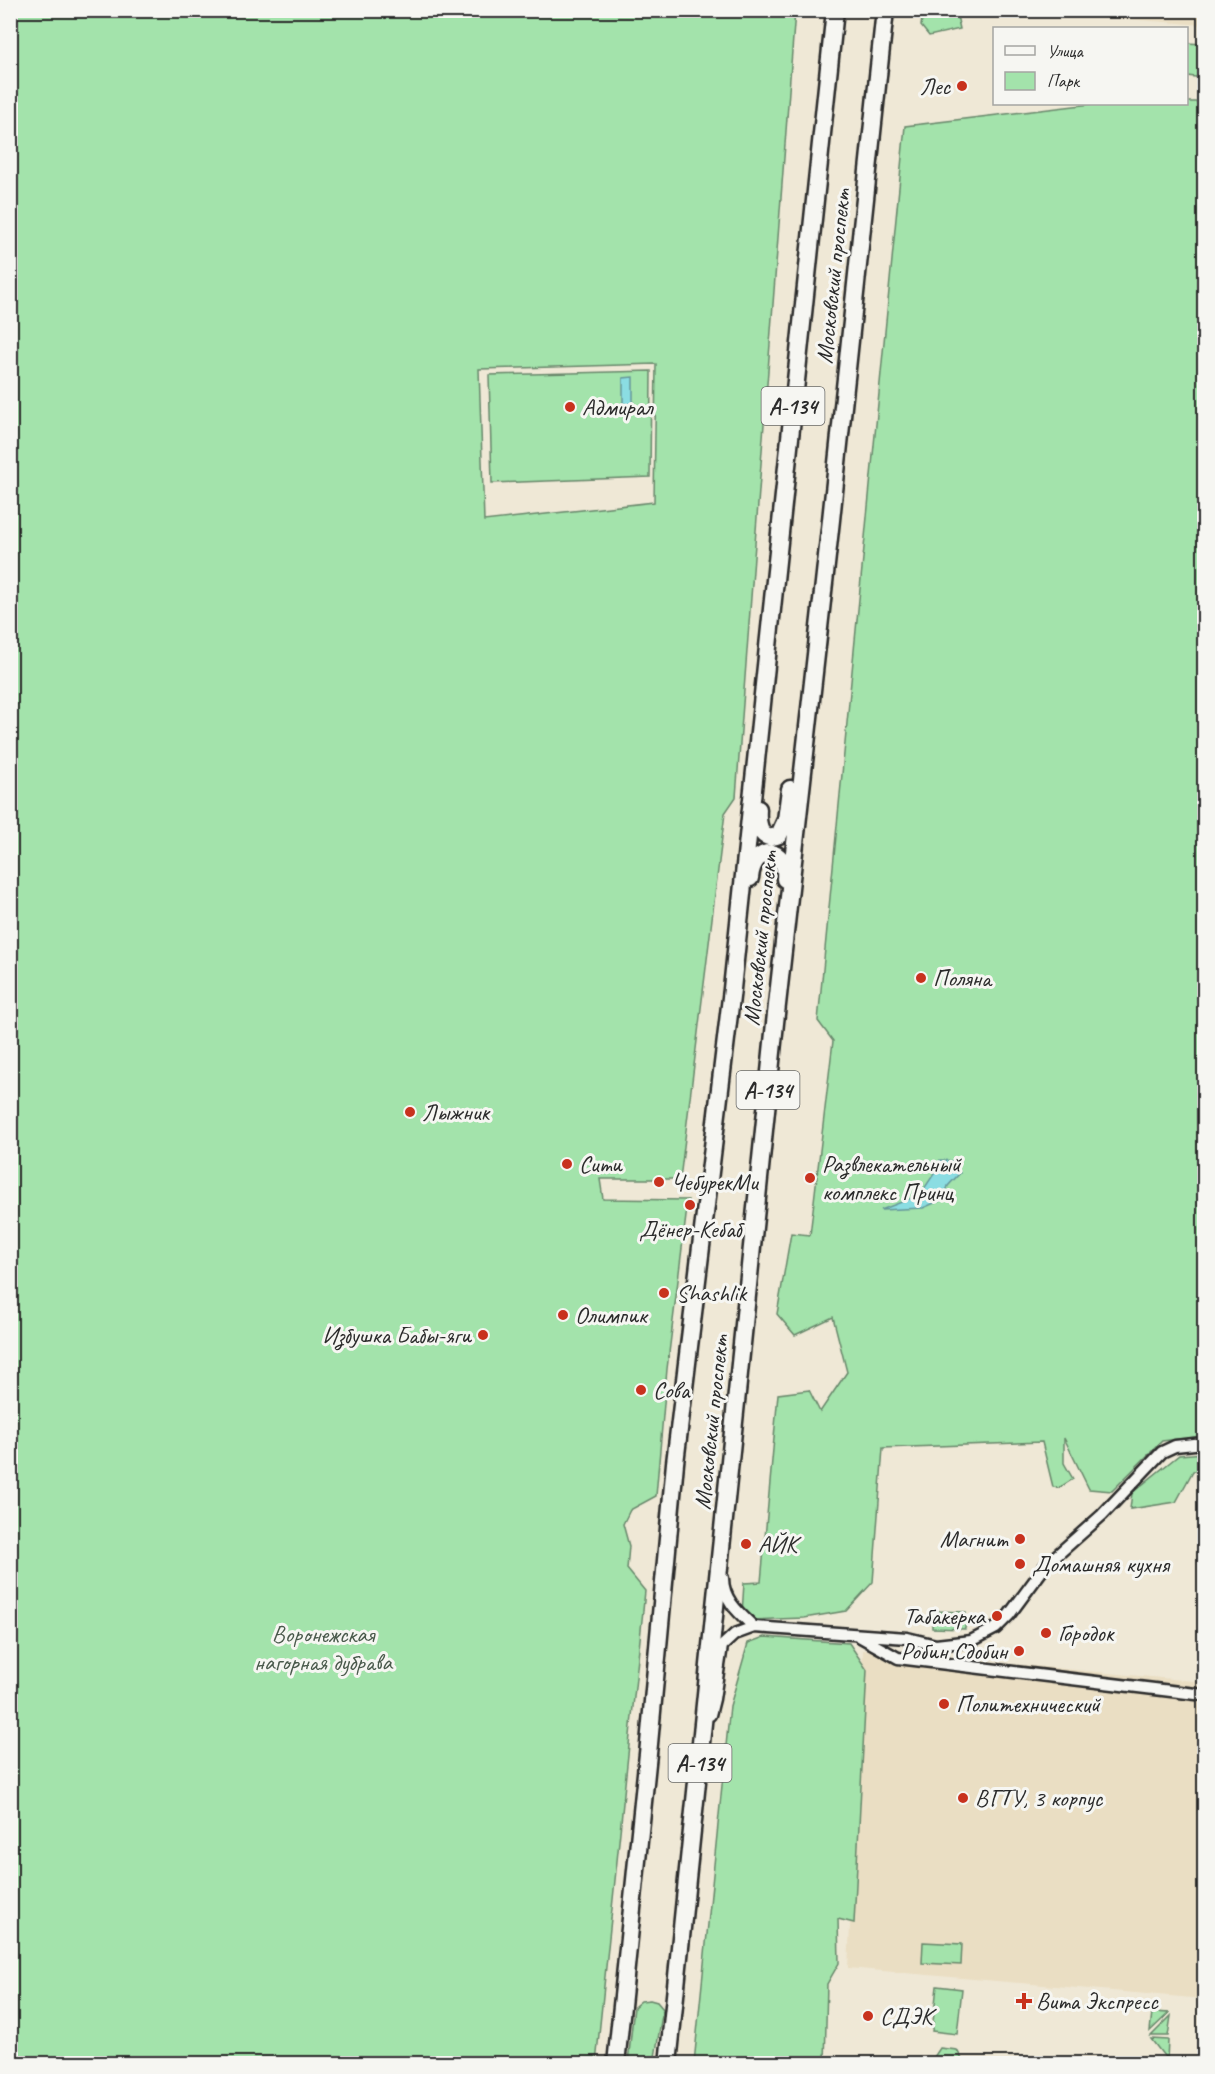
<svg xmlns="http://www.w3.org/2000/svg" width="1215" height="2074" font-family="Caveat,sans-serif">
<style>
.built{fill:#eadec3}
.green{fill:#a3e3ab;stroke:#67876b;stroke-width:1.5;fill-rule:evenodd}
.water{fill:#8bdde2;stroke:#659699;stroke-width:1.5}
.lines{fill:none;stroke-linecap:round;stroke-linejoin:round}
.minor-casing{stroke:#2b2b2b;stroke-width:15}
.trunk-casing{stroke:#2b2b2b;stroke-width:21}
.minor{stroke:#f6f6f2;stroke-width:10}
.trunk{stroke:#f6f6f2;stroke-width:16}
.poi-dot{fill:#c8321e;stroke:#f6f6f2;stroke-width:2}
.labels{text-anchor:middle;stroke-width:6;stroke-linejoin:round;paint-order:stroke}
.shield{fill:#f6f6f2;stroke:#686867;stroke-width:1.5}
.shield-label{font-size:22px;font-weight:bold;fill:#2b2b2b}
.poi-label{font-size:24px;fill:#2b2b2b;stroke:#f6f6f2;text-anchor:start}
.street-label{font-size:24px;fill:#2b2b2b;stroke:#f6f6f2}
.park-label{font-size:24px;fill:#49594b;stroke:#f6f6f2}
</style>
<rect width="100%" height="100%" fill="#efe8d6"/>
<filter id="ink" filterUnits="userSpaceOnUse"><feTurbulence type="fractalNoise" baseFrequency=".0167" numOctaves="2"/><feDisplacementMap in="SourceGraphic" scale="12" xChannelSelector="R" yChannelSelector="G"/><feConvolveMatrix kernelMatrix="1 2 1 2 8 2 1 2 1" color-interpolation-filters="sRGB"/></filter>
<g filter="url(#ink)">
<!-- built -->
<path class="built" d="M 1114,11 L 1204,11 L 1204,25 L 1114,18 Z
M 1204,1476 L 1204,1503 L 1200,1503 L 1198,1477 Z
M 863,1650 L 1204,1682 L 1204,1999 L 848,1968 Z"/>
<!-- green -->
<path class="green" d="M 11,10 L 795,11 L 736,797 L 725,813 L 680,1179 L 600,1179 L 603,1199 L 688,1200 L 667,1369 L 656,1496 L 630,1510 L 623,1524 L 629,1546 L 627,1569 L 645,1591 L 596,2063 L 11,2063 ZM 656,364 L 654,502 L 484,521 L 479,369 Z
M 923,11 L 956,11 L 960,29 L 929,36 L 921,26 Z
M 1186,43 L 1204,44 L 1204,78 L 1187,76 Z
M 1187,102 L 1204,102 L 1204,1436 L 1162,1441 L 1112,1491 L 1089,1489 L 1064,1438 L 1064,1463 L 1073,1479 L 1059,1488 L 1053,1487 L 1042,1442 L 883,1448 L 873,1582 L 846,1611 L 804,1618 L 750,1620 L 742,1614 L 744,1583 L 761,1582 L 778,1394 L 809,1390 L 820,1412 L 847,1372 L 833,1317 L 795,1335 L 777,1314 L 791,1233 L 810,1235 L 833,1041 L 818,1021 L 905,126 L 1091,104 L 1186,104 Z
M 651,371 L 650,477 L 492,483 L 489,375 Z
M 1204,1453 L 1204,1470 L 1193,1471 L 1176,1502 L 1130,1509 L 1132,1493 L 1179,1455 Z
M 932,1611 L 966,1612 L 965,1629 L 932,1628 Z
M 764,1637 L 849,1643 L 867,1670 L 854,1923 L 838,1919 L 839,1963 L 827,1984 L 825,2063 L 694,2063 L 730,1706 L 748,1643 Z
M 923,1942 L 962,1944 L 961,1965 L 922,1963 Z
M 937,1986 L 962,1989 L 957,2034 L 932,2031 Z
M 650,2000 L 657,2002 L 663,2009 L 654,2063 L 628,2063 L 634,2007 L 641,2001 Z
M 1152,2012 L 1169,2013 L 1150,2031 Z
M 1171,2016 L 1168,2036 L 1151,2036 Z
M 1151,2039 L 1168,2040 L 1167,2060 Z
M 940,2048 L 957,2050 L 964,2063 L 930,2063 Z"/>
<!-- water -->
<path class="water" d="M 633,377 L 633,404 L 623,404 L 623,378 Z
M 940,1160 L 954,1161 L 960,1173 L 948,1186 L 944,1199 L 923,1208 L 881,1210 L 920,1195 L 934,1174 Z"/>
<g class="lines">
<!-- minor casing -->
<g class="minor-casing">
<path id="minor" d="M 723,1578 C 723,1600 739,1613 754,1627
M 857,1635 L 898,1658 L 1204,1695
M 710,1715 L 714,1699 L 722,1646 L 735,1634 L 754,1627 L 907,1638 L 936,1645 L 971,1641 L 996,1628 L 1009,1615 L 1046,1565 L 1102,1515 L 1162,1452 L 1175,1446 L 1204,1443"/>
</g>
<!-- trunk casing -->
<g class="trunk-casing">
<path id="trunk" d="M 758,809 C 757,823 760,844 779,835 L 786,820 L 790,789
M 750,878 C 753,844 788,845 785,879
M 616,2064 L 649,1744 L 675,1463 L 732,989 L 835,10
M 668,2064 L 775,1023 L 831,520 L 885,10"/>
</g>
<!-- minor -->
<use href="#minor" class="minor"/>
<!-- trunk -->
<use href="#trunk" class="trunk"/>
</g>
</g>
<!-- markers -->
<g class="poi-dot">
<circle cx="962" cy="86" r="6"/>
<circle cx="570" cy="407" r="6"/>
<circle cx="921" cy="978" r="6"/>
<circle cx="410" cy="1112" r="6"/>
<circle cx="567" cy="1164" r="6"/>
<circle cx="810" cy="1178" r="6"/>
<circle cx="659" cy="1182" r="6"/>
<circle cx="690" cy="1205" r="6"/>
<circle cx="664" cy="1293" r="6"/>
<circle cx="563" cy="1315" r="6"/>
<circle cx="483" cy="1335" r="6"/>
<circle cx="641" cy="1390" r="6"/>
<circle cx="1020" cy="1539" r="6"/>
<circle cx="746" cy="1544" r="6"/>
<circle cx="1020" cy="1564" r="6"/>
<circle cx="997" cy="1616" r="6"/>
<circle cx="1046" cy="1633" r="6"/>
<circle cx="1019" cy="1651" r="6"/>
<circle cx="944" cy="1704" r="6"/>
<circle cx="963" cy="1798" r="6"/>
<path d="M1021 1992h6v6h6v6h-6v6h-6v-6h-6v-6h6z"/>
<circle cx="868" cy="2016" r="6"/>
</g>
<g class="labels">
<!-- shield labels -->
<g class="shield">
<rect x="761.5" y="387" width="63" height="38" rx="4.5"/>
<rect x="736.5" y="1071" width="63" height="38" rx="4.5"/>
<rect x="668.5" y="1744" width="63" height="38" rx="4.5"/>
</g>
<g class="shield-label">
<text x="793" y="414">А-134</text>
<text x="768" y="1098">А-134</text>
<text x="700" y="1771">А-134</text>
</g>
<!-- poi labels -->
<g class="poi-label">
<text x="950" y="94" text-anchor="end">Лес</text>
<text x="582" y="415">Адмирал</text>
<text x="933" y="986">Поляна</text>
<text x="422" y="1120">Лыжник</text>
<text x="579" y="1172">Сити</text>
<text x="822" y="1172">Развлекательный<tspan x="822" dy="28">комплекс Принц</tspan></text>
<text x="671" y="1190">ЧебурекМи</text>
<text x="690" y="1237" text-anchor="middle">Дёнер-Кебаб</text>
<text x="676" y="1301">Shashlik</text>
<text x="575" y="1323">Олимпик</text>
<text x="471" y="1343" text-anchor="end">Избушка Бабы-яги</text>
<text x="653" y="1398">Сова</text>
<text x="1008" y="1547" text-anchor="end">Магнит</text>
<text x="758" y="1552">АЙК</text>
<text x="1032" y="1572">Домашняя кухня</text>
<text x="985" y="1624" text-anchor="end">Табакерка</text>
<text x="1058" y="1641">Городок</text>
<text x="1007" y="1659" text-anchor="end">Робин Сдобин</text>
<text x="956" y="1712">Политехнический</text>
<text x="975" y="1806">ВГТУ, 3 корпус</text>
<text x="1036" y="2009">Вита Экспресс</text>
<text x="880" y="2024">СДЭК</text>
</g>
<!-- street labels -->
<g class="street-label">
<text transform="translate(833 276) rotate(-84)" y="8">Московский проспект</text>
<text transform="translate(760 938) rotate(-84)" y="8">Московский проспект</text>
<text transform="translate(711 1422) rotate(-84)" y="8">Московский проспект</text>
</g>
<!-- park labels -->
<g class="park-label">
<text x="323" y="1642">Воронежская<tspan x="323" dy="28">нагорная дубрава</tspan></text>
</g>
</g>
<!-- margin -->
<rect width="1215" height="2074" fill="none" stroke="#f6f6f2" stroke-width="36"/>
<rect x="18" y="18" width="1179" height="2038" fill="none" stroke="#2b2b2b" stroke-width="2" filter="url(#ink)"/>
<!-- legend -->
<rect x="993" y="27" width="195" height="78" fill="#f6f6f2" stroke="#a5a5a2" stroke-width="1.5"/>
<rect x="1005" y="46" width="30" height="9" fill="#f6f6f2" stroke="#a5a5a2" stroke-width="1.5"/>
<text x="1047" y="57" font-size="18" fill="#2b2b2b">Улица</text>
<rect x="1005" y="72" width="30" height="18" fill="#a3e3ab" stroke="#a5a5a2" stroke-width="1.5"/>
<text x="1047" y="87" font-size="18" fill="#2b2b2b">Парк</text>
</svg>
